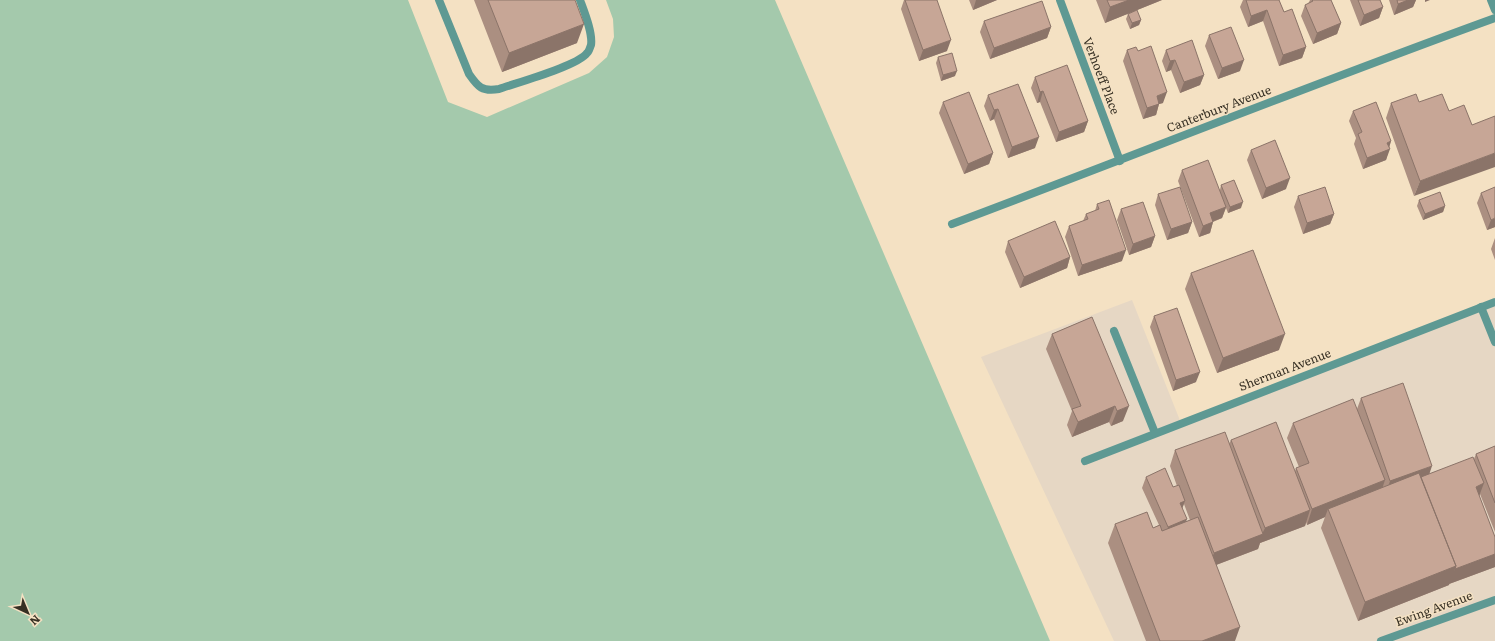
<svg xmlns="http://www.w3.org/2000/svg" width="1495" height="641" font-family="Literata,serif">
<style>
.industrial{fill:#e6d7c4}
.green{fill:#a4c9ac}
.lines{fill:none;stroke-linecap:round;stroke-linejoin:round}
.service{stroke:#5e9993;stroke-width:8}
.minor{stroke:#5e9993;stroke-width:8}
.tertiary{stroke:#5e9993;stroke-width:8}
.wall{fill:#ab8f81;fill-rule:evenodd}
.shaded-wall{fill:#8b7469}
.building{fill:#c7a696;stroke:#8b7469}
.labels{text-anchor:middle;stroke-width:3;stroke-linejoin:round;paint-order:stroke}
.street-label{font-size:12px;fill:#373024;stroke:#f4e1c3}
</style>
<rect width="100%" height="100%" fill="#f4e1c3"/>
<!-- industrial -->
<path class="industrial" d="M 1132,300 L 1181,423 L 1495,302 L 1495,641 L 1114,641 L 981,357 Z"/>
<!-- green -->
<path class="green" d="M 0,0 L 408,0 L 448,102 L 487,117 L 589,73 L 607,57 L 614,37 L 613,19 L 606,0 L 775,0 L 1050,641 L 0,641 Z"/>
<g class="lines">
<!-- service -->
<path class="service" d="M 439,0 L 469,74 C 478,87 482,92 499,89 C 516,83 578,66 587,53 C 589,52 590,47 591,45 C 593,33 584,11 580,0
M 1481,307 L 1495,342
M 1114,331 L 1155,433"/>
<!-- minor -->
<path class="minor" d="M 1060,0 L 1120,161
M 952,224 C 1133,156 1313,84 1495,18
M 1085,461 L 1495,302
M 1381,641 L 1495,600"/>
<!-- tertiary -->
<path class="tertiary" d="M 1491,0 L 1495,10"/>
</g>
<!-- wall -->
<path class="wall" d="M 474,0 L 575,0 L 577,43 L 502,72 Z
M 904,0 L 937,0 L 947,51 L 919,61 L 901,9 Z
M 969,0 L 997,0 L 973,10 Z
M 1096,0 L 1162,0 L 1105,23 Z
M 1243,0 L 1279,0 L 1284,12 L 1306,47 L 1302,58 L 1279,66 L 1263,21 L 1248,27 L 1240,7 Z
M 1310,0 L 1331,0 L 1341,23 L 1337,34 L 1313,44 L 1301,16 L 1305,5 L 1308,4 Z
M 1350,0 L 1380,0 L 1383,7 L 1379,18 L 1360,26 Z
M 1389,0 L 1416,0 L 1413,7 L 1394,15 Z
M 1128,14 L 1141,20 L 1139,25 L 1130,29 L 1126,19 Z
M 984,21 L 1051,27 L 1047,38 L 990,59 L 980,32 Z
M 1209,35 L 1240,71 L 1218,79 L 1205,46 Z
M 1127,50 L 1163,103 L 1159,104 L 1156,115 L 1143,119 L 1123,61 Z
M 1166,50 L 1204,75 L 1200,85 L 1180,93 L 1171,70 L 1166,72 L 1162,61 Z
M 938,57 L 955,76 L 941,81 L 936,63 Z
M 1035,77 L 1088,121 L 1084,132 L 1056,142 L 1040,102 L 1037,103 L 1031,88 Z
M 988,95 L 1035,148 L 1008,158 L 994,119 L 990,121 L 984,106 Z
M 943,102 L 993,153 L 989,164 L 964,174 L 939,113 Z
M 1419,102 L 1449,111 L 1414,196 L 1386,118 L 1391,103 Z
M 1353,111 L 1391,141 L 1386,160 L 1363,169 L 1354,144 L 1356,138 L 1349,121 Z
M 1251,150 L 1286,189 L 1262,199 L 1247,160 Z
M 1182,170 L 1220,190 L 1221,185 L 1241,208 L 1228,213 L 1226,208 L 1222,218 L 1213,222 L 1210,233 L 1199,237 L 1178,181 Z
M 1481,193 L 1495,227 L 1487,230 L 1477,203 Z
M 1158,194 L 1192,222 L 1188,233 L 1167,240 L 1155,205 Z
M 1298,196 L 1334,214 L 1330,224 L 1303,234 L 1294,207 Z
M 1419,200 L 1445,206 L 1443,212 L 1423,220 L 1417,206 Z
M 1097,204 L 1122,261 L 1078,276 L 1065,237 L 1069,226 L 1083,221 L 1086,214 L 1095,211 Z
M 1121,209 L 1155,236 L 1151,247 L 1129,255 L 1117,220 Z
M 1495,238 L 1495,260 L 1491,249 Z
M 1008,241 L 1070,257 L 1067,268 L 1020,288 L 1005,252 Z
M 1191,273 L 1279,350 L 1217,373 L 1185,289 Z
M 1154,316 L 1196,382 L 1173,391 L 1150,327 Z
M 1092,317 L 1123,421 L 1111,426 L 1109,422 L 1072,437 L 1067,425 L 1072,411 L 1046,349 L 1052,334 Z
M 1361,398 L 1429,474 L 1474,459 L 1476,454 L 1495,446 L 1495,532 L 1480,494 L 1479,496 L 1495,537 L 1495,567 L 1449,584 L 1449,585 L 1358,621 L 1321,528 L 1325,517 L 1307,525 L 1306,522 L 1305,526 L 1260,543 L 1258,549 L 1216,565 L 1235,641 L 1146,641 L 1108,543 L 1115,524 L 1153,528 L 1159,525 L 1142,488 L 1146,477 L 1173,487 L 1177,486 L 1170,466 L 1175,450 L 1229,444 L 1231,440 L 1295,471 L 1296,468 L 1299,467 L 1287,438 L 1293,423 L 1357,409 ZM 1184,504 L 1190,520 L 1185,522 L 1187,519 L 1182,509 Z"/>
<!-- shaded-wall -->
<path class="shaded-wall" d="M 976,0 L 997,0 L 973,10 Z
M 1129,0 L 1162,0 L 1105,23 L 1110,7 Z
M 1408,0 L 1416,0 L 1413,7 L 1394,15 L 1398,4 Z
M 1425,0 L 1430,0 L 1425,2 Z
M 1383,7 L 1379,18 L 1360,26 L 1364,15 Z
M 1267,10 L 1263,21 L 1248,27 L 1251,16 Z
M 1141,20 L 1139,25 L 1130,29 L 1132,23 Z
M 1341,23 L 1337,34 L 1313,44 L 1317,33 Z
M 584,24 L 577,43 L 502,72 L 509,53 Z
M 1051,27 L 1047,38 L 990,59 L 994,48 Z
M 951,40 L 947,51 L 919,61 L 923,50 Z
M 1306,47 L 1302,58 L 1279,66 L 1283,55 Z
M 1175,60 L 1171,70 L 1166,72 L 1170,61 Z
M 1244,60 L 1240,71 L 1218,79 L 1222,68 Z
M 957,71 L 955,76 L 941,81 L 943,75 Z
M 1204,75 L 1200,85 L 1180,93 L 1184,82 Z
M 1043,91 L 1040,102 L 1037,103 L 1040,92 Z
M 1167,92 L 1163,103 L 1159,104 L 1156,115 L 1143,119 L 1147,108 L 1157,96 Z
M 998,109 L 994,119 L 990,121 L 994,110 Z
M 1088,121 L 1084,132 L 1056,142 L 1059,132 Z
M 1039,137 L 1035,148 L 1008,158 L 1012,147 Z
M 1391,141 L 1388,150 L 1390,149 L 1386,160 L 1363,169 L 1367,158 L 1387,143 Z
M 993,153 L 989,164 L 964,174 L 968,164 Z
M 1495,153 L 1495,167 L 1414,196 L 1420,181 Z
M 1290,178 L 1286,189 L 1262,199 L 1266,188 Z
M 1243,202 L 1241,208 L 1228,213 L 1230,207 Z
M 1445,206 L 1443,212 L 1423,220 L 1425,214 Z
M 1226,207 L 1222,218 L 1206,224 L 1210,213 Z
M 1334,214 L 1330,224 L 1303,234 L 1307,223 Z
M 1495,218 L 1495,227 L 1487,230 L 1491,220 Z
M 1192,222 L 1188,233 L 1167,240 L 1171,229 Z
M 1213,222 L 1210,233 L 1199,237 L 1203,226 Z
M 1155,236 L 1151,247 L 1129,255 L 1133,244 Z
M 1126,250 L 1122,261 L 1078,276 L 1082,265 Z
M 1070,257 L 1067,268 L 1020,288 L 1024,277 Z
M 1285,334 L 1279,350 L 1217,373 L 1223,358 Z
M 1200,372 L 1196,382 L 1173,391 L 1176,380 Z
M 1115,406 L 1109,422 L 1072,437 L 1078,422 Z
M 1129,406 L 1123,421 L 1111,426 L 1117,411 Z
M 1432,466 L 1427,481 L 1385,496 L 1390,481 Z
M 1385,480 L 1380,495 L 1328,509 L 1325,517 L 1307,525 L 1312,509 Z
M 1484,483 L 1478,499 L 1476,487 Z
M 1185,501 L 1181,511 L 1180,503 Z
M 1310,510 L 1305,526 L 1260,543 L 1258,549 L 1208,568 L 1214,553 L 1262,534 L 1265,528 Z
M 1187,519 L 1183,529 L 1164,538 L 1168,527 Z
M 1495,554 L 1495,567 L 1449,584 L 1455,569 Z
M 1456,566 L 1449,585 L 1358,621 L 1365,602 Z
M 1240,627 L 1235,641 L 1202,641 Z"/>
<!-- building -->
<path class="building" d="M 488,0 L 575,0 L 584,24 L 509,53 Z
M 905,0 L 937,0 L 951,40 L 923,50 Z
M 1107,0 L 1129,0 L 1110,7 Z
M 1246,0 L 1279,0 L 1284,12 L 1292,9 L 1306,47 L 1283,55 L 1267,10 L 1251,16 Z
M 1312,0 L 1331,0 L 1341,23 L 1317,33 L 1305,5 L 1313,1 Z
M 1358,0 L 1380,0 L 1383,7 L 1364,15 Z
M 1397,0 L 1408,0 L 1398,4 Z
M 1042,1 L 1051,27 L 994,48 L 984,21 Z
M 1137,10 L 1141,20 L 1132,23 L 1128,14 Z
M 1231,27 L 1244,60 L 1222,68 L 1209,35 Z
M 1192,40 L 1204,75 L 1184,82 L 1175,60 L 1170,61 L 1166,50 Z
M 1151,46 L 1167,92 L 1157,96 L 1159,104 L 1147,108 L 1127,50 L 1136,47 L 1138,51 Z
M 952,53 L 957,71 L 943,75 L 938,57 Z
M 1067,65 L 1088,121 L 1059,132 L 1043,91 L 1040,92 L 1035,77 Z
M 1018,84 L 1039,137 L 1012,147 L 998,109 L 994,110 L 988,95 Z
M 969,92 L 993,153 L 968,164 L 943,102 Z
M 1416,94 L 1419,102 L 1442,94 L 1449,111 L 1464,105 L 1472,125 L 1495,116 L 1495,153 L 1420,181 L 1391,103 Z
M 1376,102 L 1391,141 L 1387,143 L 1390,149 L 1367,158 L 1358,134 L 1362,132 L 1353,111 Z
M 1275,140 L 1290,178 L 1266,188 L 1251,150 Z
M 1208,160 L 1226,207 L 1210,213 L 1213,222 L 1203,226 L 1182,170 Z
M 1234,180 L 1243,202 L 1230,207 L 1221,185 Z
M 1180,187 L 1192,222 L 1171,229 L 1158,194 Z
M 1325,187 L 1334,214 L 1307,223 L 1298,196 Z
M 1495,187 L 1495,218 L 1491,220 L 1481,193 Z
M 1440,192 L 1445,206 L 1425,214 L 1419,200 Z
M 1109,200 L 1126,250 L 1082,265 L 1069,226 L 1088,219 L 1086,214 L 1099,209 L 1097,204 Z
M 1143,202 L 1155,236 L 1133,244 L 1121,209 Z
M 1055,221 L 1070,257 L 1024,277 L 1008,241 Z
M 1253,250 L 1285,334 L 1223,358 L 1191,273 Z
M 1177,308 L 1200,372 L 1176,380 L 1154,316 Z
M 1092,317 L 1129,406 L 1117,411 L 1115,406 L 1078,422 L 1072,409 L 1081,406 L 1052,334 Z
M 1403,383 L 1432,466 L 1390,481 L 1361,398 Z
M 1353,399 L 1385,480 L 1312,509 L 1296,468 L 1309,463 L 1293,423 Z
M 1276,422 L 1310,510 L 1265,528 L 1231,440 Z
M 1225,432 L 1263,534 L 1214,553 L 1175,450 Z
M 1495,446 L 1495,503 L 1476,454 Z
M 1473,457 L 1484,483 L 1476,487 L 1495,537 L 1495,554 L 1455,569 L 1456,566 L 1421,477 Z
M 1165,468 L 1173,487 L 1179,485 L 1185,501 L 1180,503 L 1187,519 L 1168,527 L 1146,477 Z
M 1419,473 L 1456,566 L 1365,602 L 1328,509 Z
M 1147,512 L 1153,528 L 1160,525 L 1162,531 L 1198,517 L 1240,627 L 1202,641 L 1160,641 L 1115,524 Z"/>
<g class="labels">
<!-- street labels -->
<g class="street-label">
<text transform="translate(1101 76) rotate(69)" y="4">Verhoeff Place</text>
<text transform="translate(1219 109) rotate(-21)" y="4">Canterbury Avenue</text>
<text transform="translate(1285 370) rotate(-21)" y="4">Sherman Avenue</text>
<text transform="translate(1434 609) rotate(-20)" y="4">Ewing Avenue</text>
</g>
</g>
<!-- north arrow -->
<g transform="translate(28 613) rotate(136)" stroke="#f4e1c3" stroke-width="3" paint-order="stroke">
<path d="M0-3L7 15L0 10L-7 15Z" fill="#373024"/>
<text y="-6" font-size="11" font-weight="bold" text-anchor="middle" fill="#373024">N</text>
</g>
</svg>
